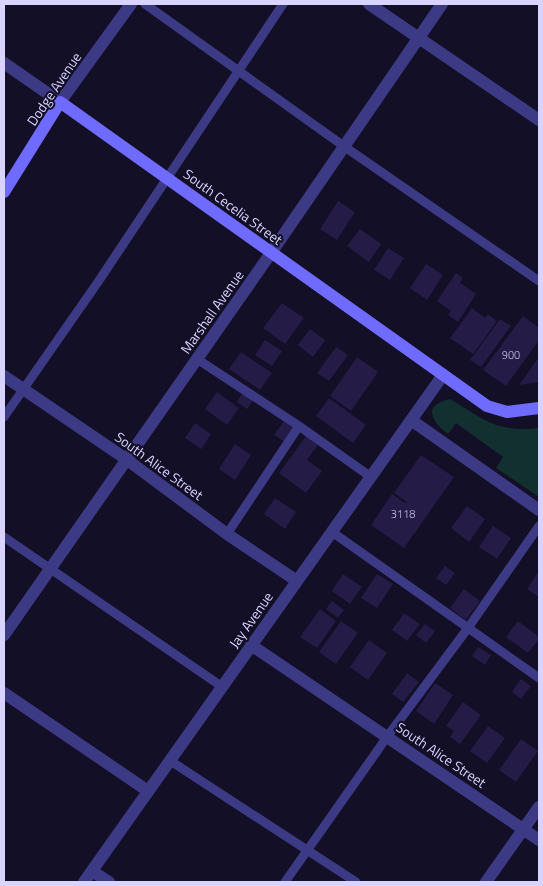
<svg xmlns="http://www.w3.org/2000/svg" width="543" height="886" font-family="'Titillium Web',sans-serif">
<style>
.green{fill:#12302f}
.building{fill:#241b47}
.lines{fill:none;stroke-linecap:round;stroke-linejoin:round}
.lane{stroke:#3d3a85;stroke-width:9}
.street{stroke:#3d3a85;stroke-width:12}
.secondary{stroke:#6f6bff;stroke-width:12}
.labels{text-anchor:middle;stroke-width:4;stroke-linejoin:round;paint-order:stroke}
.number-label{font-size:11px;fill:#aca6d1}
.street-label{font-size:14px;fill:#d9d4ff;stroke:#130f26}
</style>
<rect width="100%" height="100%" fill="#130f26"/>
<!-- green -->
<path class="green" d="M 450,399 C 461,405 470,412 481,418 C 498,428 519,431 539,428 L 539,497 L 496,468 L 503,457 L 456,423 L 448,434 C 431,421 422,405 450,399 Z"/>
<!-- building -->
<path class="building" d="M 338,201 L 355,212 L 337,240 L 320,229 Z
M 360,229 L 381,244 L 369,262 L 347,246 Z
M 388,248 L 404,258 L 390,280 L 374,270 Z
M 426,264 L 443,275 L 427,300 L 410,288 Z
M 456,273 L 463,278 L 460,283 L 476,294 L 458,322 L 448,315 L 451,311 L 437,301 Z
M 282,303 L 304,318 L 285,344 L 263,328 Z
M 472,308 L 485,318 L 488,314 L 497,321 L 473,354 L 450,338 Z
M 523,316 L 539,328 L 539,340 L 506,386 L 483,370 Z
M 500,319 L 511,326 L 481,367 L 470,360 Z
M 310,329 L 325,340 L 313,357 L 298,345 Z
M 265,340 L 282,351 L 272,366 L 255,355 Z
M 336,347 L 348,355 L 329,381 L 317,373 Z
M 241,352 L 272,373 L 260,390 L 229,369 Z
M 357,357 L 378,372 L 351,411 L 330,396 Z
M 539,357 L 539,382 L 519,385 Z
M 217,392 L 239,408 L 227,425 L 205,409 Z
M 242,393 L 253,400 L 247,409 L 237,402 Z
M 329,398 L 366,425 L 353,443 L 316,416 Z
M 284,421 L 294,428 L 285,442 L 274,435 Z
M 195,423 L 211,434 L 201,449 L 185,438 Z
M 306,436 L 318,445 L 307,460 L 322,471 L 306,493 L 279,473 Z
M 235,444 L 251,455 L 235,480 L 219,469 Z
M 421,455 L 454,477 L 404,548 L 371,525 L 392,494 L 405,503 L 407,502 L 394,493 Z
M 275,498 L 296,512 L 285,529 L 264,514 Z
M 467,506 L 485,519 L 469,542 L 451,528 Z
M 493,526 L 511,538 L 497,559 L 479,547 Z
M 445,566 L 455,573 L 446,585 L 436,578 Z
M 539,571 L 539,597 L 527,589 Z
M 343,574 L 362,587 L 350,604 L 332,591 Z
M 377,574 L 393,584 L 377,608 L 361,598 Z
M 464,589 L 480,601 L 466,620 L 450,608 Z
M 332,601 L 344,610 L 338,618 L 326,609 Z
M 320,609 L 336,621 L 317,648 L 300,637 Z
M 404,613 L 420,624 L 407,641 L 392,630 Z
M 341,621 L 358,633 L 336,664 L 319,652 Z
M 518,621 L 539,637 L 539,639 L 528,653 L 506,637 Z
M 425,624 L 435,631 L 426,643 L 416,635 Z
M 369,640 L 387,653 L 368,680 L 350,667 Z
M 478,647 L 491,655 L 485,665 L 472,656 Z
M 407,673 L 419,682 L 403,702 L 392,694 Z
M 521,679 L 531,686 L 521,699 L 512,692 Z
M 435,683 L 453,695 L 434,724 L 416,711 Z
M 463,702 L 481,715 L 460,744 L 450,737 L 454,731 L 446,726 Z
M 488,726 L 505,738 L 487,763 L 470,751 Z
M 521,739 L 538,751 L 516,782 L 499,770 Z"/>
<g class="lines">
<!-- lane -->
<path class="lane" d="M 145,4 L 345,147 L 539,281
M 197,359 L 299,426 L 371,477
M 4,417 L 98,282 L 283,4
M 332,532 L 539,678
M 227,534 L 299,426
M 4,537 L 221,686
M 169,760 L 356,882
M 285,882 L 387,737 L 468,628 L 539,526"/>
<!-- street -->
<path class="street" d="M 369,4 L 539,120
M 4,63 L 60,102 L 131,4
M 4,376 L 126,459 L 227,534 L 297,581
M 411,420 L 539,510
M 4,635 L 271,253 L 442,4
M 251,645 L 539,840
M 4,693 L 148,791
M 92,871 L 109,882
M 84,882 L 443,375
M 486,882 L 539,807"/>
<!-- secondary -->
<path class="secondary" d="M 4,192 L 60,102 L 487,406 L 507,412 L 539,408"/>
</g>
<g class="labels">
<!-- number labels -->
<g class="number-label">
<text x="511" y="359">900</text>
<text x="403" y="518">3118</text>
</g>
<!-- street labels -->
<g class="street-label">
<text transform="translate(54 89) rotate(-56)" y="5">Dodge Avenue</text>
<text transform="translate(233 207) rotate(36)" y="5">South Cecelia Street</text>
<text transform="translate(212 312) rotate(-55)" y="5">Marshall Avenue</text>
<text transform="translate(159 466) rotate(36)" y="5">South Alice Street</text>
<text transform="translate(251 620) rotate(-55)" y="5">Jay Avenue</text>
<text transform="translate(441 755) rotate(34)" y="5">South Alice Street</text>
</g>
</g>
<!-- border -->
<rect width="543" height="886" fill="none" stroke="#d9d4ff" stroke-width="10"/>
</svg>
